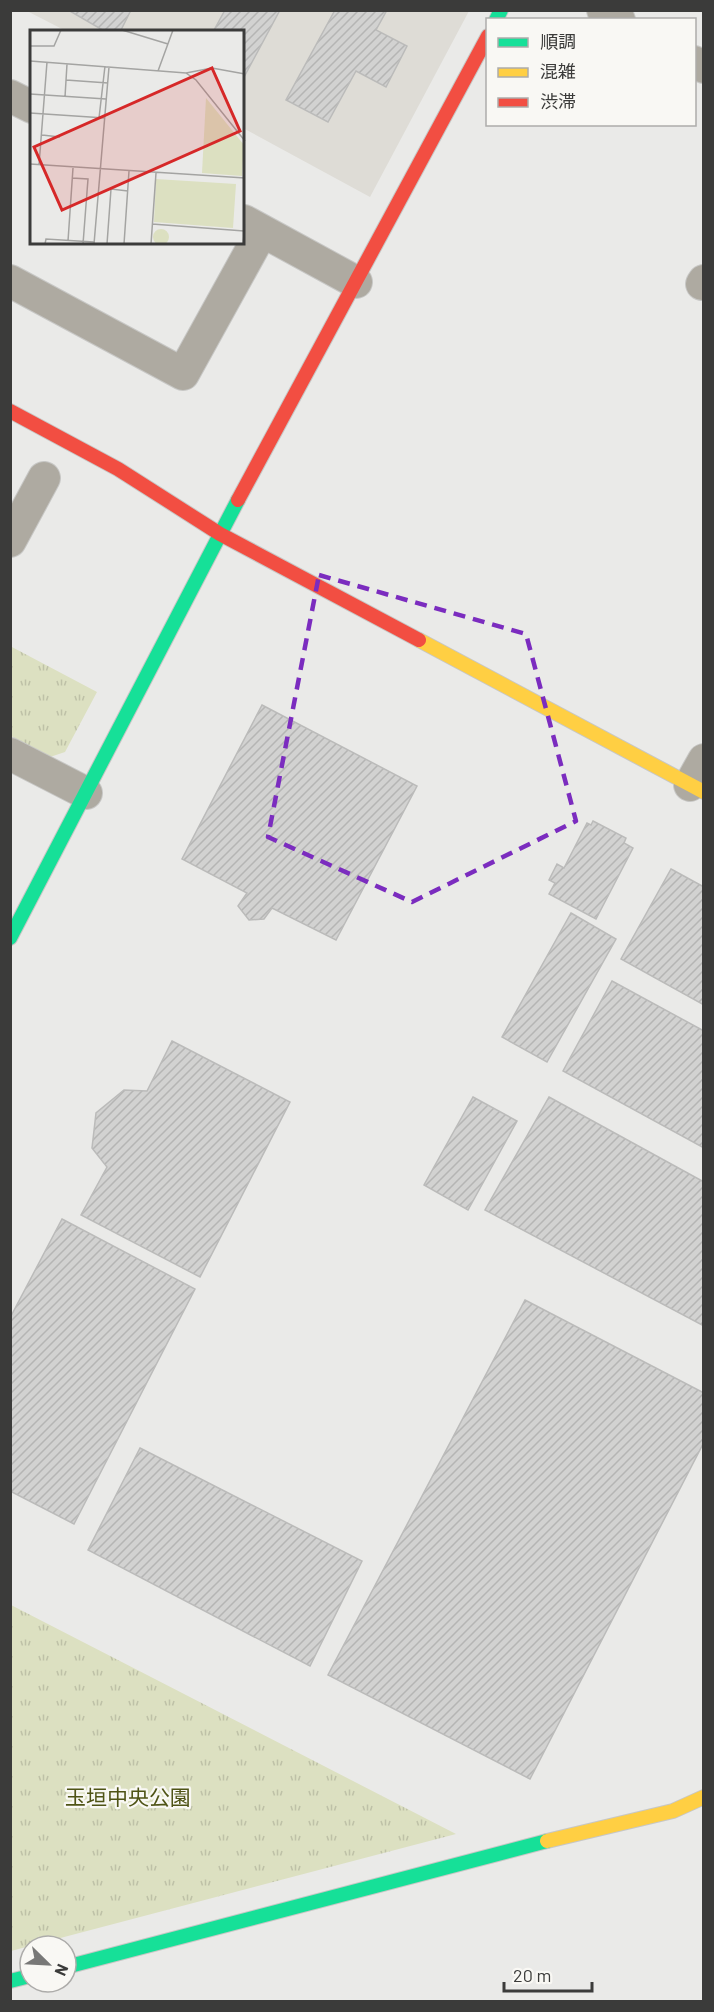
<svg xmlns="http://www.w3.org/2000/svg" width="714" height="2012" font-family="Barlow,'Noto Sans JP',sans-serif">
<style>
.built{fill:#dedcd6}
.park{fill:url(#park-tufts)}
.building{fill:url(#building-hatch);stroke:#bbbbba;stroke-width:1.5}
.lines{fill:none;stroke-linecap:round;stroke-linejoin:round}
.street-casing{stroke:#c7c7c5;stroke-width:34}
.fast-casing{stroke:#c7c7c5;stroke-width:16}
.slow-casing{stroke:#c7c7c5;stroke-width:16}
.jam-casing{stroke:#c7c7c5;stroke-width:16}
.street{stroke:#aeaaa1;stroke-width:32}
.fast{stroke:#16e098;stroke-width:14}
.slow{stroke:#ffcf43;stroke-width:14}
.jam{stroke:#f24e42;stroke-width:14}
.marked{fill:none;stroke:#7b2cbf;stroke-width:4.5;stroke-dasharray:12 8;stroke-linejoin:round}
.labels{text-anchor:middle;stroke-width:4.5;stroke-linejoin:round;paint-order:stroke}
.park-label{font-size:21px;fill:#4f5416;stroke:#f9f8f4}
.inset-road{fill:none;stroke:#a4a4a2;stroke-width:1.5}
.view{fill:#d62828;fill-opacity:0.15;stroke:#d62828;stroke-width:3}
.inset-edge{fill:none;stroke:#3b3b3a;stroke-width:3}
</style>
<defs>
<pattern id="park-tufts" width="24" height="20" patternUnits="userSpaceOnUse" patternTransform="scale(1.5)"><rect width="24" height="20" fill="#dce0c1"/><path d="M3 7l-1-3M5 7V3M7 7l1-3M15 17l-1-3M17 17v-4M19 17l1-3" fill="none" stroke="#bec1a7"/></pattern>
<pattern id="building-hatch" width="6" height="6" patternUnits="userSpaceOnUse" patternTransform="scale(1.5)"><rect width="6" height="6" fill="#d2d2d1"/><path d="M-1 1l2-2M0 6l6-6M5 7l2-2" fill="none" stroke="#b5b5b4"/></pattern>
</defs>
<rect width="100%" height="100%" fill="#eaeae8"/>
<!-- built -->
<path class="built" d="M 27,11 L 469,11 L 370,197 L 243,128 L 243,32 L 66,31 Z"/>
<!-- park -->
<path class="park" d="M 10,646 L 97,692 L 65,752 L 50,757 L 11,736 Z
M 11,1605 L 456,1834 L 11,1951 Z"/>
<!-- building -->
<path class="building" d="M 68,10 L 131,10 L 120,32 L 106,32 Z
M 225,10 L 280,10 L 243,79 L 243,32 L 213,32 Z
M 335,10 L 387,10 L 376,30 L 407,46 L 386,87 L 356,71 L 328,122 L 286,100 Z
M 262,705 L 417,786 L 336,940 L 272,908 L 264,919 L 249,920 L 238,906 L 247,893 L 182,859 Z
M 593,821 L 626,838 L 624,843 L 633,848 L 596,919 L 549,894 L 555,883 L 549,880 L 557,864 L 564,868 L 587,823 L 591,825 Z
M 671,869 L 704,887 L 704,1005 L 621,959 Z
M 571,913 L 616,939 L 547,1062 L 502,1037 Z
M 612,981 L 704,1031 L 704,1148 L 563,1071 Z
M 172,1041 L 290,1102 L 200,1277 L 81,1215 L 107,1167 L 92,1148 L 96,1113 L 124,1090 L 147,1091 Z
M 473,1097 L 517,1121 L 468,1210 L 424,1185 Z
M 549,1097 L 704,1182 L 704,1326 L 485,1210 Z
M 62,1219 L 195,1289 L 74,1524 L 10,1491 L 10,1318 Z
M 525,1300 L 704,1393 L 704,1442 L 530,1779 L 328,1675 Z
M 140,1448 L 362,1561 L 310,1666 L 88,1550 Z"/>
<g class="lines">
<!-- street casing -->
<g class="street-casing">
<path id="street" d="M 603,10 L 619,20
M 694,62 L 704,67
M 10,96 L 32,107
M 244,221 L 356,282
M 10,281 L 183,374 L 262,231
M 702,284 L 704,281
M 10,541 L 44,478
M 10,754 L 86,793
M 690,785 L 704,760"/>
</g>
<!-- fast casing -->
<g class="fast-casing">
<path id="fast" d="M 496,20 L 501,10
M 10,938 L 238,500
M 66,1967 L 547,1841
M 10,1981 L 30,1976"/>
</g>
<!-- slow casing -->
<g class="slow-casing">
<path id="slow" d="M 419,640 L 704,792
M 547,1841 L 673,1811 L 704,1797"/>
</g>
<!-- jam casing -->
<g class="jam-casing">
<path id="jam" d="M 10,411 L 118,469 L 220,534 L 419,640
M 238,500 L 488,36"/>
</g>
<!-- street -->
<use href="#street" class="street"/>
<!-- fast -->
<use href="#fast" class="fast"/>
<!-- slow -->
<use href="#slow" class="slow"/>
<!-- jam -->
<use href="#jam" class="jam"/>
</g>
<!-- marked area -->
<path class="marked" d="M 319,575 L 526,634 L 576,821 L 412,902 L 268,837 Z"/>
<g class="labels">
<!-- park labels -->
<g class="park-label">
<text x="128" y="1805">玉垣中央公園</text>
</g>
</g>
<!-- overview -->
<g transform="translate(30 30)">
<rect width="214" height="214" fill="#eaeae8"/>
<path d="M 126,149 L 206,154 L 203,198 L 124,192 ZM123 207a8 8 0 1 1 16 0a8 8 0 1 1-16 0Z" fill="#dce0c1"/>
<path d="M 176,68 L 214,115 L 212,146 L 172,143 Z" fill="#dce0c1"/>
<path class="inset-road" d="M 92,0 L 138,14M 0,16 L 24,16 L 31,0M 0,31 L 156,43 L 182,38 L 215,44M 128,41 L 143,0M 156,43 L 166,50 L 215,111M 36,50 L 78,53M 0,64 L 76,69M 35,67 L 37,34M 0,83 L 75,88M 69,88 L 75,36M 12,105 L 30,107M 0,134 L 215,148M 9,135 L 17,32M 42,148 L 58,149 L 53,214M 122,194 L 214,201M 38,211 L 43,138M 15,214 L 16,209 L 64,212M 64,214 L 79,37M 77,214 L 81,159 L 98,161M 94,214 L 99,141M 121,214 L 126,143M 213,214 L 215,194"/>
<path class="view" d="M 182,38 L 210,101 L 32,180 L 4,117 Z"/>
<rect width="214" height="214" class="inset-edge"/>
</g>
<!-- border -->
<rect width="714" height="2012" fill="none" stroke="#3b3b3a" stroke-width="24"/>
<!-- legend -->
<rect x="486" y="18" width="210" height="108" fill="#f9f8f4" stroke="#adacaa" stroke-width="1.5"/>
<rect x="498" y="38" width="30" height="9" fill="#16e098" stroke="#adacaa" stroke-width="1.5"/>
<text x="540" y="48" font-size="18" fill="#3b3b3a">順調</text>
<rect x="498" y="68" width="30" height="9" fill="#ffcf43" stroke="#adacaa" stroke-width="1.5"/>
<text x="540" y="78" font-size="18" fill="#3b3b3a">混雑</text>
<rect x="498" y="98" width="30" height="9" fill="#f24e42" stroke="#adacaa" stroke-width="1.5"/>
<text x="540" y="108" font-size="18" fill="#3b3b3a">渋滞</text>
<!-- north arrow -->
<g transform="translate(48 1964) rotate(114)"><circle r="28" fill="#f9f8f4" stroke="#adacaa" stroke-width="1.5"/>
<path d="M0-4.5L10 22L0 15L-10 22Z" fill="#787877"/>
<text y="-9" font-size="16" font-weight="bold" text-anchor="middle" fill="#3b3b3a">N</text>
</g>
<!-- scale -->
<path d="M504 1982v9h88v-9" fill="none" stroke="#3b3b3a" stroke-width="3"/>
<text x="513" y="1982" font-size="18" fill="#3b3b3a" stroke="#f9f8f4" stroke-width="4.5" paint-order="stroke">20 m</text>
</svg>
